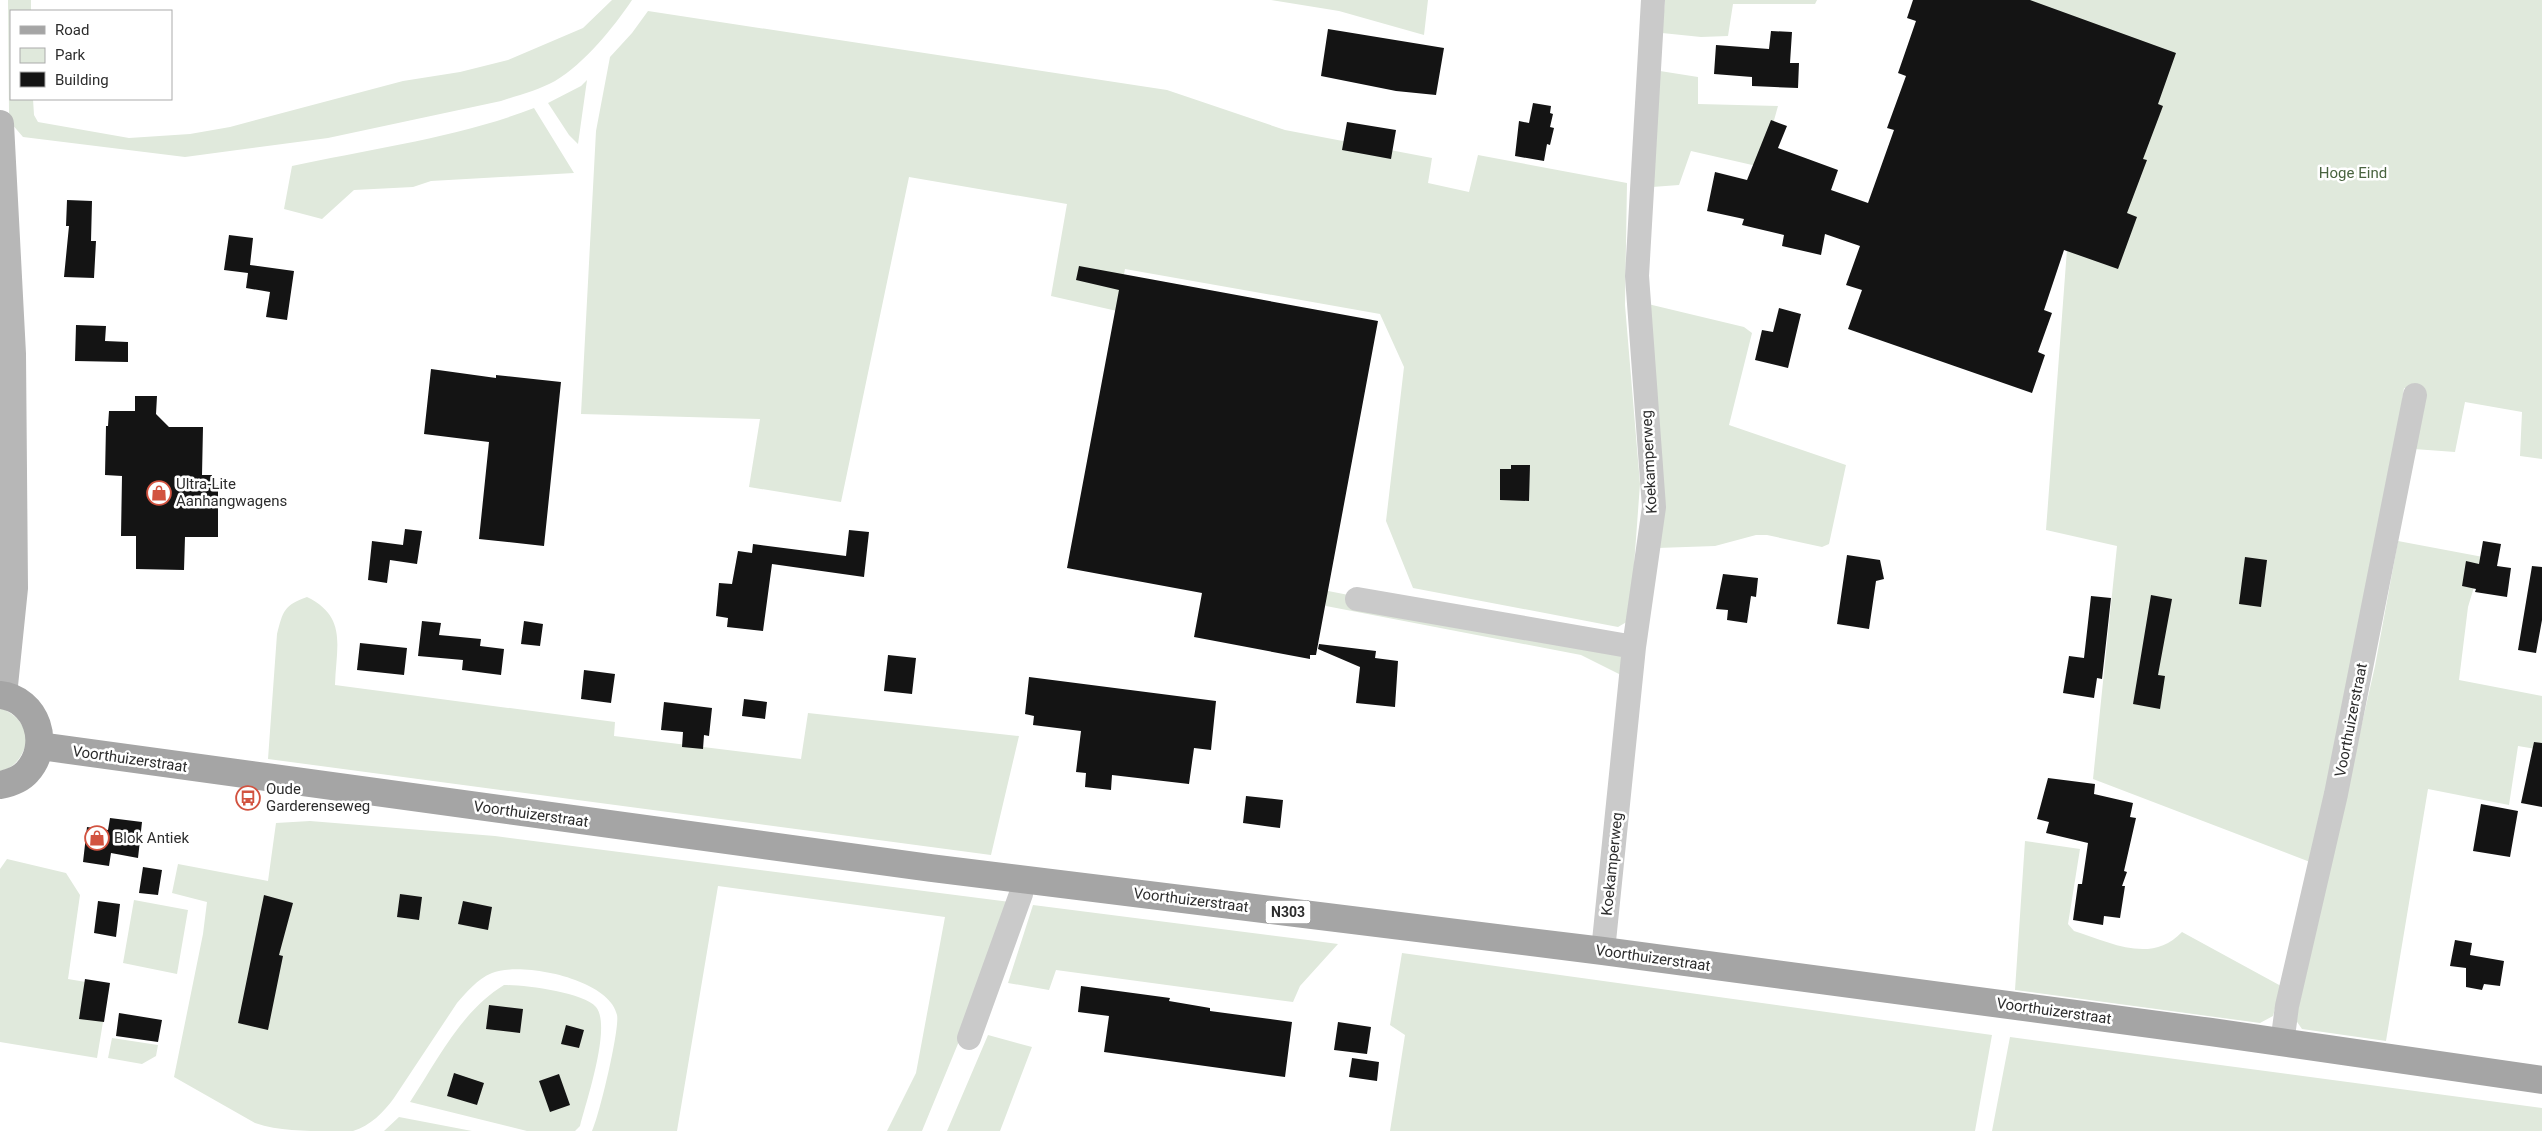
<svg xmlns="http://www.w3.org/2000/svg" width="2542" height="1131" font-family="Roboto,sans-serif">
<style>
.green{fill:#e0e9dc}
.building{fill:#141414}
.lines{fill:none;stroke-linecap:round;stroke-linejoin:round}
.street{stroke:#cacaca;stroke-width:24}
.secondary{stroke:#b7b7b7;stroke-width:28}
.primary{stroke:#a5a5a5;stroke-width:28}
.labels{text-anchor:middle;stroke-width:5;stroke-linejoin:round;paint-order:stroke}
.shield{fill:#fff;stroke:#6c6c6c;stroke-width:1}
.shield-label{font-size:14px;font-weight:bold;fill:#2d2d2d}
.park-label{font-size:15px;fill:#49633f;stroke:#fff}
.street-label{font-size:15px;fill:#2d2d2d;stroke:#fff}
.poi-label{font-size:15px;fill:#2d2d2d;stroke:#fff;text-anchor:start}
</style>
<rect width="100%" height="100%" fill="#fff"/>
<!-- green -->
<path class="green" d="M 8,0 L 31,0 L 31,11 L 11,11 L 11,99 L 33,99 L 34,115 L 38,122 L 129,138 L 190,134 L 230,127 L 403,81 L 460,72 L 508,60 L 583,28 L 612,0 L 632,0 C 614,27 584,64 555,81 C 539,90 519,95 501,101 L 328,138 L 185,157 L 23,137 L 11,123 L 9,113 Z
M 1271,0 L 1428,0 L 1424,35 L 1339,11 Z
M 1665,0 L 1817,0 L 1815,4 L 1733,4 L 1728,36 L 1701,37 L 1662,33 Z
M 2022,0 L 2542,0 L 2542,459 L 2520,456 L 2522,412 L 2465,402 L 2455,452 L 2414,449 L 2423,391 L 2404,388 L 2389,490 L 2310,862 L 2093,779 L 2117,546 L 2046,530 L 2084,22 Z
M 648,11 L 1167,90 L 1285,130 L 1432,158 L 1428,183 L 1469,192 L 1478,155 L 1627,183 L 1625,305 L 1640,484 L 1630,620 L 1618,627 L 1413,588 L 1386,521 L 1404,367 L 1380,314 L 1125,269 L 1117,311 L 1051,296 L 1067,204 L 909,177 L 841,502 L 749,487 L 760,419 L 581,414 L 596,131 L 610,57 L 632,33 Z
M 1660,71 L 1698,77 L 1698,104 L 1778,106 L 1761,167 L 1691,151 L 1679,185 L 1652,187 Z
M 587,80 L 578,144 L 569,135 L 548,103 L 581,86 Z
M 534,108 L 574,173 L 431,181 L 413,187 L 354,190 L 322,219 L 284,209 L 292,166 C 370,149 460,137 534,108 Z
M 1648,304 L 1744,327 L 1752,333 L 1729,425 L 1846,465 L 1829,544 L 1822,547 L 1767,535 L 1756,535 L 1715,546 L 1657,548 Z
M 2398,541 L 2483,557 L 2468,607 L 2459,680 L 2542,696 L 2542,750 L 2518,746 L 2509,805 L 2428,789 L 2386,1041 L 2302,1029 L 2295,1019 L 2375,666 Z
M 1323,590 L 1627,649 L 1623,676 L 1581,655 L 1326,606 Z
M 307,597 C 348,617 336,647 335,685 L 615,722 L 614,736 L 801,759 L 808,713 L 1019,736 L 991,855 L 268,759 L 277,634 C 283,611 284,605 307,597 Z
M 0,708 C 16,714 22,722 28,738 C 23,754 18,767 0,771 Z
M 310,821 L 495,836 L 1010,902 L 981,988 L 922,1131 L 887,1131 L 916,1073 L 945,917 L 718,886 L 677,1131 L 592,1131 C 599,1117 620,1029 617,1015 C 610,979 521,961 492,973 C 477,979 467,992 457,1003 L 394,1098 C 384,1112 370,1126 353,1131 C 347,1131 337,1131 330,1131 C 304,1131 279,1131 255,1123 L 174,1077 L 203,934 L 207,902 L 172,893 L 178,864 L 268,881 L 276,823 Z
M 2025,841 L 2080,849 L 2068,924 L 2074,931 C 2110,942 2151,965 2182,932 L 2281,986 L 2273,1016 L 2260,1023 L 2015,990 Z
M 7,859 L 66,873 L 80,895 L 68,979 L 109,986 L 97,1058 L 0,1042 L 0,869 Z
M 134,900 L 188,910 L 177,974 L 123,963 Z
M 1033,905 L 1308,940 L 1338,944 L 1300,986 L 1293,1002 L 1056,970 L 1049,990 L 1008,983 Z
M 1402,953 L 1992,1035 L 1975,1131 L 1390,1131 L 1405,1035 L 1390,1025 Z
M 504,985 C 524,985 583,992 596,1007 C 612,1026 586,1102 580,1126 L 575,1131 L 527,1131 L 410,1102 C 437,1061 461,1011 504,985 Z
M 988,1035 L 1032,1047 L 1000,1131 L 947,1131 Z
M 2010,1037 L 2542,1108 L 2542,1131 L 1992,1131 Z
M 112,1038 L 158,1045 L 156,1056 L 142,1064 L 108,1058 Z
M 399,1117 L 472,1131 L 384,1131 Z"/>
<!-- building -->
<path class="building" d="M 1913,0 L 2030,0 L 2176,53 L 2158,104 L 2163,106 L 2143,159 L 2147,160 L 2127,213 L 2137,217 L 2118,269 L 2064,250 L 2044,310 L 2052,313 L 2038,352 L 2045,355 L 2032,393 L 1848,329 L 1862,290 L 1846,285 L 1860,246 L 1825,234 L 1821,255 L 1782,246 L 1784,235 L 1742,225 L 1744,219 L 1707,211 L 1715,172 L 1747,180 L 1771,120 L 1787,126 L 1778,148 L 1838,170 L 1831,190 L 1868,203 L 1894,130 L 1887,128 L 1906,76 L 1898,73 L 1916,21 L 1907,18 Z
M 1328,29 L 1444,48 L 1436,95 L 1396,91 L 1321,76 Z
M 1771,31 L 1792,32 L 1790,63 L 1799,63 L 1798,88 L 1752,86 L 1752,77 L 1714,74 L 1716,45 L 1769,49 Z
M 1533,103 L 1551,106 L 1550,113 L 1553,114 L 1550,127 L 1554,128 L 1550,145 L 1547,144 L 1544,161 L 1515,156 L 1519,121 L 1529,123 Z
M 1347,122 L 1396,130 L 1391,159 L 1342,150 Z
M 67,200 L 92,201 L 91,241 L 96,241 L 94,278 L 64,277 L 69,226 L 66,226 Z
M 229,235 L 253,238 L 250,265 L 294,271 L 287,320 L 266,317 L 270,292 L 246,288 L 248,273 L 224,270 Z
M 1079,266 L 1378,321 L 1316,655 L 1310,655 L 1310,659 L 1194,637 L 1202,593 L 1067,568 L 1119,290 L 1076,280 Z
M 1779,308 L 1801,314 L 1788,368 L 1755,360 L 1762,330 L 1773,332 Z
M 76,325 L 106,326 L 105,341 L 128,342 L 128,362 L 75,361 Z
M 431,369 L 496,378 L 496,375 L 561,382 L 544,546 L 479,539 L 489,442 L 424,434 Z
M 135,396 L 157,396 L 156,414 L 169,427 L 203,427 L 202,475 L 212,475 L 212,485 L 218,485 L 218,537 L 185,537 L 184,570 L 136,569 L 136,536 L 121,536 L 122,476 L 105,475 L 106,426 L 108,426 L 109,411 L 135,411 Z
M 1511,465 L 1530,465 L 1529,501 L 1500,500 L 1500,469 L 1511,469 Z
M 405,529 L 422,531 L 417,564 L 390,560 L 387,583 L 368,580 L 372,541 L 403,545 Z
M 849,530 L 869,532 L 864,577 L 772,564 L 763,631 L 727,627 L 728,618 L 716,616 L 719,583 L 732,584 L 738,551 L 752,553 L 753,544 L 846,556 Z
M 2483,541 L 2501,544 L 2497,566 L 2511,568 L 2507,597 L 2475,592 L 2476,589 L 2462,586 L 2466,561 L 2479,564 Z
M 1847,555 L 1880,560 L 1884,579 L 1876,581 L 1869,629 L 1837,624 Z
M 2245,557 L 2267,560 L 2261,607 L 2239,604 Z
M 2532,566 L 2542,567 L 2542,620 L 2536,653 L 2518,650 Z
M 1723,574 L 1758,578 L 1756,597 L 1751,596 L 1747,623 L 1727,620 L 1728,610 L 1716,609 Z
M 2151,595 L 2172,599 L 2158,675 L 2165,676 L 2160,709 L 2133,704 Z
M 2091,596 L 2111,598 L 2102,679 L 2097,678 L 2094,698 L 2063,693 L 2069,656 L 2084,658 Z
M 422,621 L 441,623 L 439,635 L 481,639 L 480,646 L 504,649 L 501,675 L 462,670 L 463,660 L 418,656 Z
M 524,621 L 543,624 L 540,646 L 521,644 Z
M 360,643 L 407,648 L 404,675 L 357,670 Z
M 1319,644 L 1376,651 L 1375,658 L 1398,661 L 1395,707 L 1356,703 L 1360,667 L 1318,649 Z
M 888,655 L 916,658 L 912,694 L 884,691 Z
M 584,670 L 615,674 L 611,703 L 581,699 Z
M 1029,677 L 1216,701 L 1211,750 L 1194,748 L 1189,784 L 1112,775 L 1111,790 L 1085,787 L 1086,773 L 1076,772 L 1081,731 L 1033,725 L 1034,716 L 1025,714 Z
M 744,699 L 767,702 L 765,719 L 742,716 Z
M 664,702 L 712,708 L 709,736 L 704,735 L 703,749 L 682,747 L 683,732 L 661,730 Z
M 2534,742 L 2542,743 L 2542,807 L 2521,803 Z
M 2048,778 L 2095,784 L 2094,794 L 2133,803 L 2130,817 L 2136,818 L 2124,871 L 2127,872 L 2122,886 L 2125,886 L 2120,918 L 2104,916 L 2103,925 L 2073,920 L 2078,884 L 2082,884 L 2088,843 L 2046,833 L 2049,822 L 2037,819 Z
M 1246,796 L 1283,800 L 1280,828 L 1243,823 Z
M 2481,804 L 2518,811 L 2510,857 L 2473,851 Z
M 110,818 L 142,822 L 138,858 L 111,853 L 109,866 L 83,862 L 87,827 L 108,830 Z
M 143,867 L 162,870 L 158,895 L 139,893 Z
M 400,894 L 422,897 L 419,920 L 397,917 Z
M 264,895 L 293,903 L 279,955 L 283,956 L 268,1030 L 238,1023 Z
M 98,901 L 120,904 L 116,937 L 94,933 Z
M 463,901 L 492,907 L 488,930 L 458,924 Z
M 2455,940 L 2472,943 L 2470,955 L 2504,961 L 2500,986 L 2484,984 L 2482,990 L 2466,987 L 2466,968 L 2450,966 Z
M 85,979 L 110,983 L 104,1022 L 79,1019 Z
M 1081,986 L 1170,998 L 1169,1001 L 1210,1008 L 1210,1011 L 1292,1022 L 1285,1077 L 1104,1052 L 1109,1016 L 1078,1012 Z
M 489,1005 L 523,1009 L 520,1033 L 486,1029 Z
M 119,1013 L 162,1020 L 158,1042 L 116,1036 Z
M 1338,1022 L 1371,1027 L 1367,1054 L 1334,1050 Z
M 566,1025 L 584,1030 L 579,1048 L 561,1044 Z
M 1352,1058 L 1379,1062 L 1377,1081 L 1349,1077 Z
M 454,1073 L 484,1083 L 477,1105 L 447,1096 Z
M 559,1074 L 570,1105 L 550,1112 L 539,1081 Z"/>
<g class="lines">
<!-- street -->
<path class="street" d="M 1357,599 L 1634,647
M 1603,951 L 1634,647 L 1654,507 L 1637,276 L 1653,0
M 969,1038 L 1021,894 L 1023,880
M 2282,1044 L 2287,1006 L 2336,794 L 2415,395"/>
<!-- secondary -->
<path class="secondary" d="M 0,124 L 12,354 L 14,588 L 3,695"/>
<!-- primary -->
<path class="primary" d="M 0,695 C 37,699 52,745 27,772 C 20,780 10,783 0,785
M 40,746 L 931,868 L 1603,951 L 2211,1032 L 2542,1080"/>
</g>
<!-- icons -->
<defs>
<g id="shop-ring" transform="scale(1.25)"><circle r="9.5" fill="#fff" stroke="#d25340" stroke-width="1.5"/><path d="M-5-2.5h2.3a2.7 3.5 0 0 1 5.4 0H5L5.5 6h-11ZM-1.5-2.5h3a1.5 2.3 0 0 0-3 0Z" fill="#d25340"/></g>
<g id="bus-ring" transform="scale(1.25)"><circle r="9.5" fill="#fff" stroke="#d25340" stroke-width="1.5"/><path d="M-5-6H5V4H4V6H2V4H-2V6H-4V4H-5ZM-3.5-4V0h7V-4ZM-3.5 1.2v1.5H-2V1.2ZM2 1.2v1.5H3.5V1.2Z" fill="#d25340"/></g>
</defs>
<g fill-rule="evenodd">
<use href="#shop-ring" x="159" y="493"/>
<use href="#bus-ring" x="248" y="798"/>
<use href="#shop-ring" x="97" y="838"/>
</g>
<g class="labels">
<!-- shield labels -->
<rect class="shield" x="1265.5" y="900.5" width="45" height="23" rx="4"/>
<g class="shield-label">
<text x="1288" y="917">N303</text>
</g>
<!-- park labels -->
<g class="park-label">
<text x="2353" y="178">Hoge Eind</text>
</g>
<!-- street labels -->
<g class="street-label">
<text transform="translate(1649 462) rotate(-93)" y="5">Koekamperweg</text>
<text transform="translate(2351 720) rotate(-79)" y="5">Voorthuizerstraat</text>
<text transform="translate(130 759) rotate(8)" y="5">Voorthuizerstraat</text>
<text transform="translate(531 814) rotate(8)" y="5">Voorthuizerstraat</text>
<text transform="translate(1612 864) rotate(-84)" y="5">Koekamperweg</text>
<text transform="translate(1191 900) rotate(7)" y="5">Voorthuizerstraat</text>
<text transform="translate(1653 958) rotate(8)" y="5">Voorthuizerstraat</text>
<text transform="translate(2054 1011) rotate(8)" y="5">Voorthuizerstraat</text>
</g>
<!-- poi labels -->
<g class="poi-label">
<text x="176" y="489">Ultra-Lite<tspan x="176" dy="17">Aanhangwagens</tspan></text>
<text x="266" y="794">Oude<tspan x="266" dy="17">Garderenseweg</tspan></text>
<text x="114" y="843">Blok Antiek</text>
</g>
</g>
<!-- legend -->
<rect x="10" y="10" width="162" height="90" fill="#ffffff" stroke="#ababab"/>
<rect x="20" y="26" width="25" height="8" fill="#a5a5a5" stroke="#ababab"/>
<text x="55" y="35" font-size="15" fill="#2d2d2d">Road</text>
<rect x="20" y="48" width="25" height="15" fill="#e0e9dc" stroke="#ababab"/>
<text x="55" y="60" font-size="15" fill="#2d2d2d">Park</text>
<rect x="20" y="72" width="25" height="15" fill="#141414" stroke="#ababab"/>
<text x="55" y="85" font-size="15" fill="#2d2d2d">Building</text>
</svg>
